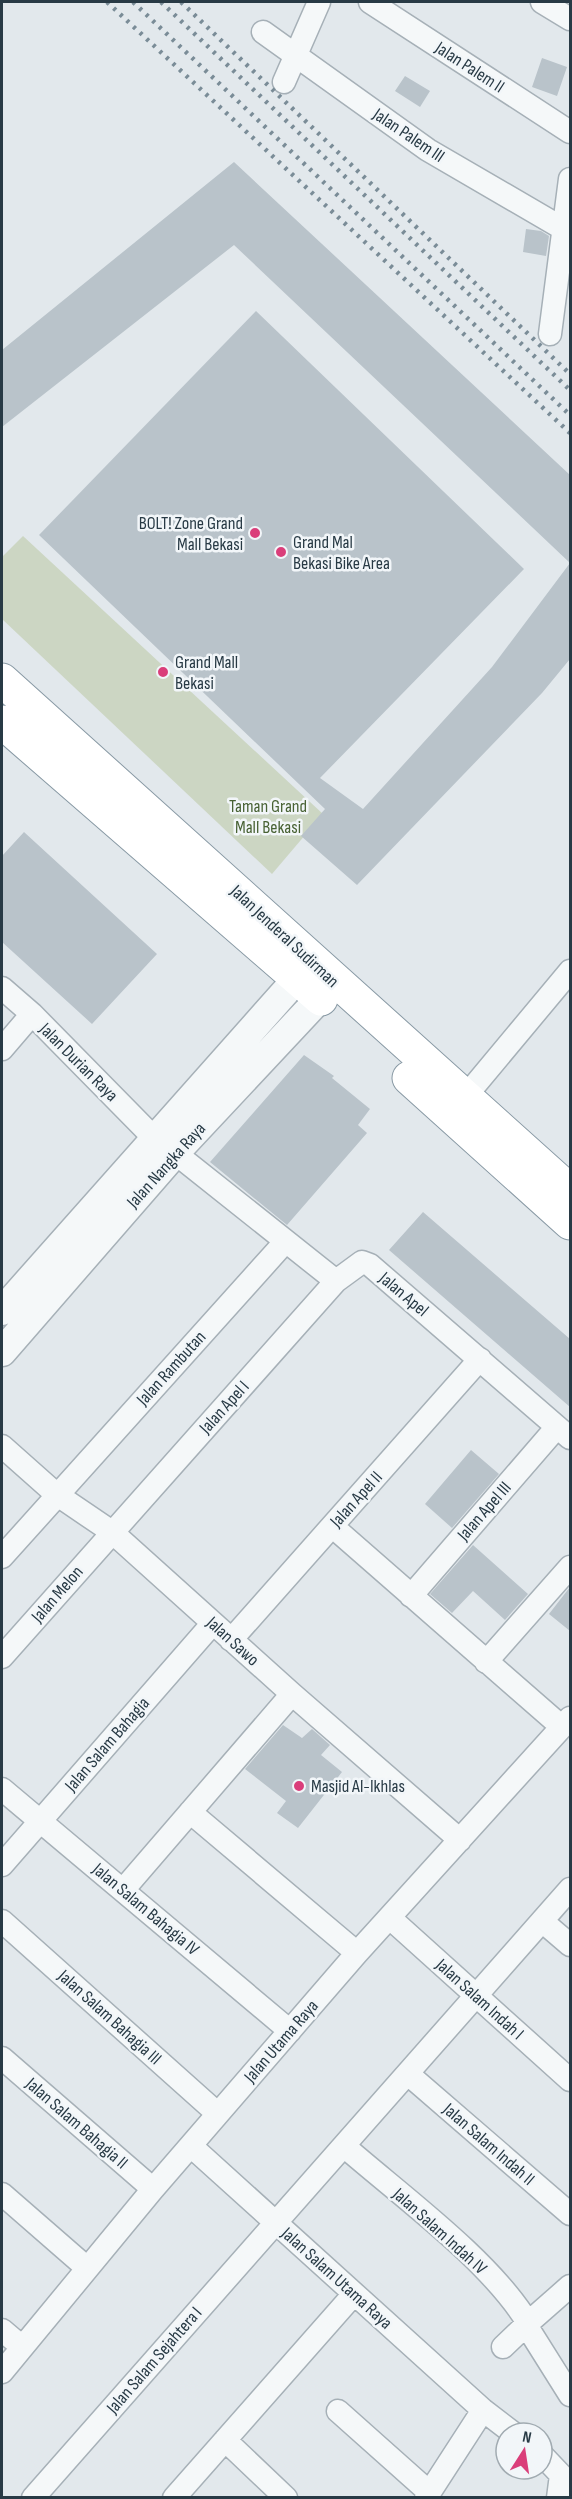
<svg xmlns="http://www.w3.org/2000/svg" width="572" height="2499" font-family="'Sofia Sans Condensed',sans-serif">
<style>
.green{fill:#ccd6c3}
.building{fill:#b9c3ca}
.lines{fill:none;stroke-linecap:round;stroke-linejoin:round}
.minor-casing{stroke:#a6b0b7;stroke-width:25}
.tertiary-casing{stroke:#a6b0b7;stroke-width:31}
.trunk-casing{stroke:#8899a4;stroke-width:35}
.minor{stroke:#f5f8f9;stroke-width:22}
.tertiary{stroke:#f5f8f9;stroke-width:28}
.trunk{stroke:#fff;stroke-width:33}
.rail{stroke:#7a8c97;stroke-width:4.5;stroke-dasharray:3 6;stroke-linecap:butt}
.poi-dot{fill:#da3e7a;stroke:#f2f6f9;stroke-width:2}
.labels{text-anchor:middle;stroke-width:5;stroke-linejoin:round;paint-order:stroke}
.street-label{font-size:18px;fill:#283a45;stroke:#f2f6f9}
.poi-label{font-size:18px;fill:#283a45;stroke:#f2f6f9;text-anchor:start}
.park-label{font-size:18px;fill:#486234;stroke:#f2f6f9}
</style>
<rect width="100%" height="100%" fill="#e2e8ec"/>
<!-- green -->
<path class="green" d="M 23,536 L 323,814 L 272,874 L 2,619 L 2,557 Z"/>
<!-- building -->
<path class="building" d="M 542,58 L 567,67 L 557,96 L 532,87 Z
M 405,76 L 430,91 L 420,107 L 395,91 Z
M 234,162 L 570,475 L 570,659 L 542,693 L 357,885 L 301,836 L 325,809 L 39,535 L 256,311 L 524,569 L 320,778 L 363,809 L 492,667 L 570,563 L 234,245 L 2,427 L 2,350 Z
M 526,229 L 541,231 L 549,236 L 546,256 L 523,252 Z
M 24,832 L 157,954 L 92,1024 L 2,942 L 2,856 Z
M 304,1055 L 334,1076 L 332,1078 L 370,1109 L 358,1125 L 367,1133 L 287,1225 L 210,1162 Z
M 423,1212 L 570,1339 L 570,1407 L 389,1250 Z
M 471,1450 L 499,1474 L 452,1528 L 425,1504 Z
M 473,1545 L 528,1594 L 505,1620 L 473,1591 L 452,1613 L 430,1594 Z
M 570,1587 L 570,1631 L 549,1614 Z
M 283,1725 L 302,1738 L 312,1729 L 330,1745 L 321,1755 L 342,1772 L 298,1828 L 277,1813 L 286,1801 L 245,1769 Z"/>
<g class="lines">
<!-- minor casing -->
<g class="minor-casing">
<path id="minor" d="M 370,2 L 570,132
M 542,2 L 570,19
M 263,32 L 428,150 L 562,228
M 284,82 L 319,2
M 550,334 L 570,179
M 2,988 L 32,1014 L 154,1138
M 2,1049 L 32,1014
M 465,1097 L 570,971
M 175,1153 L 336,1281
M 2,1446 L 56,1494 L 112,1532 L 292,1694 L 460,1840
M 332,1526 L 562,1727
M 2,1557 L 285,1242
M 411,1596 L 557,1427
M 231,1640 L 480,1359
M 2,1657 L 336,1281 L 362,1262 L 370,1265 L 570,1438
M 486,1662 L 570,1567
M 2,1789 L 290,2031
M 190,1812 L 357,1953
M 2,1865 L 213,1623
M 123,1890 L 292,1694
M 390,1918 L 570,2080
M 2,1921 L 218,2114
M 542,1921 L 570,1945
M 2,2058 L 153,2189
M 408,2074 L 570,2214
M 191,2146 L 483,2410 L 513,2433
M 344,2146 C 400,2195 490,2260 528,2323 L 570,2286
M 2,2194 L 87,2268
M 528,2323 L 526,2325 L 570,2395
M 2,2330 L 22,2347
M 503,2347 L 526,2325
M 2,2372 L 153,2189 L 357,1953 L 570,1718
M 338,2411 L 430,2493
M 225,2440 L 286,2498
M 542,2455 L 561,2475 L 558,2498
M 33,2498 L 570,1889
M 174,2498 L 354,2294
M 426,2498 L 483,2410"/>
</g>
<!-- tertiary casing -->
<g class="tertiary-casing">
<path id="tertiary" d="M 2,1311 L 311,963
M 2,1352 L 175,1153 L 335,982"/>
</g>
<!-- trunk casing -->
<g class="trunk-casing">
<path id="trunk" d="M 2,680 L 570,1191
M 2,722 L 321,999
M 409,1078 L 570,1223"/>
</g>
<!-- minor -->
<use href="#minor" class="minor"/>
<!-- tertiary -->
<use href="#tertiary" class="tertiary"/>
<!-- trunk -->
<use href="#trunk" class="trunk"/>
<!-- rail -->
<path class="rail" d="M 107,2 L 570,433
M 133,2 L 570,415
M 161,2 L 570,390
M 181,2 L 570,374"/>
</g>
<!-- markers -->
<g class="poi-dot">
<circle cx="255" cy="533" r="6"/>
<circle cx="281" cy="552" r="6"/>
<circle cx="163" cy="672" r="6"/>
<circle cx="299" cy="1786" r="6"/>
</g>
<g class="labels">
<!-- street labels -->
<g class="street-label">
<text transform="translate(470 67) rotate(33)" y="6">Jalan Palem II</text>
<text transform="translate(409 135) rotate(34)" y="6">Jalan Palem III</text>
<text transform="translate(285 936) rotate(43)" y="6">Jalan Jenderal Sudirman</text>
<text transform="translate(79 1062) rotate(45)" y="6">Jalan Durian Raya</text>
<text transform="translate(166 1165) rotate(-48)" y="6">Jalan Nangka Raya</text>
<text transform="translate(404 1294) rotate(40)" y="6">Jalan Apel</text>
<text transform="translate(171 1368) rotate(-48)" y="6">Jalan Rambutan</text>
<text transform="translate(224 1407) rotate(-48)" y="6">Jalan Apel I</text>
<text transform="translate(356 1499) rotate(-48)" y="6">Jalan Apel II</text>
<text transform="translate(484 1511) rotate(-49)" y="6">Jalan Apel III</text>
<text transform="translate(57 1594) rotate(-49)" y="6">Jalan Melon</text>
<text transform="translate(233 1641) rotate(42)" y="6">Jalan Sawo</text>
<text transform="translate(107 1744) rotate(-49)" y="6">Jalan Salam Bahagia</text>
<text transform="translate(146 1909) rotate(40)" y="6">Jalan Salam Bahagia IV</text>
<text transform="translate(480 1999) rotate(42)" y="6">Jalan Salam Indah I</text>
<text transform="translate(110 2017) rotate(42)" y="6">Jalan Salam Bahagia III</text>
<text transform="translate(281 2041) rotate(-49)" y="6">Jalan Utama Raya</text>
<text transform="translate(77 2123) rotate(41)" y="6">Jalan Salam Bahagia II</text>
<text transform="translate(489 2144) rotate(41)" y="6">Jalan Salam Indah II</text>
<text transform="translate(440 2231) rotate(42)" y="6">Jalan Salam Indah IV</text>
<text transform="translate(337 2278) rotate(42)" y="6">Jalan Salam Utama Raya</text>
<text transform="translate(154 2360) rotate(-49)" y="6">Jalan Salam Sejahtera I</text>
</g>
<!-- poi labels -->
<g class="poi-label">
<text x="243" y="529" text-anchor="end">BOLT! Zone Grand<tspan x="243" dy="21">Mall Bekasi</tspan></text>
<text x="293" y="548">Grand Mal<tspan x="293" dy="21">Bekasi Bike Area</tspan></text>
<text x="175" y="668">Grand Mall<tspan x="175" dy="21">Bekasi</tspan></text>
<text x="311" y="1792">Masjid Al-Ikhlas</text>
</g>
<!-- park labels -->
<g class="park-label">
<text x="268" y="812">Taman Grand<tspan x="268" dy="21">Mall Bekasi</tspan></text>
</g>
</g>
<!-- border -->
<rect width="572" height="2499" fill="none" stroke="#283a45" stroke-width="6"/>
<!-- north arrow -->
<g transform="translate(524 2451) rotate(12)"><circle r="28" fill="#f2f6f9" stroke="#a1abb1" stroke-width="1.5"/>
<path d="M0-4.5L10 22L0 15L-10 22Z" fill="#da3e7a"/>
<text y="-9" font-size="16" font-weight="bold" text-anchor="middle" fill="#283a45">N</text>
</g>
</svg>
